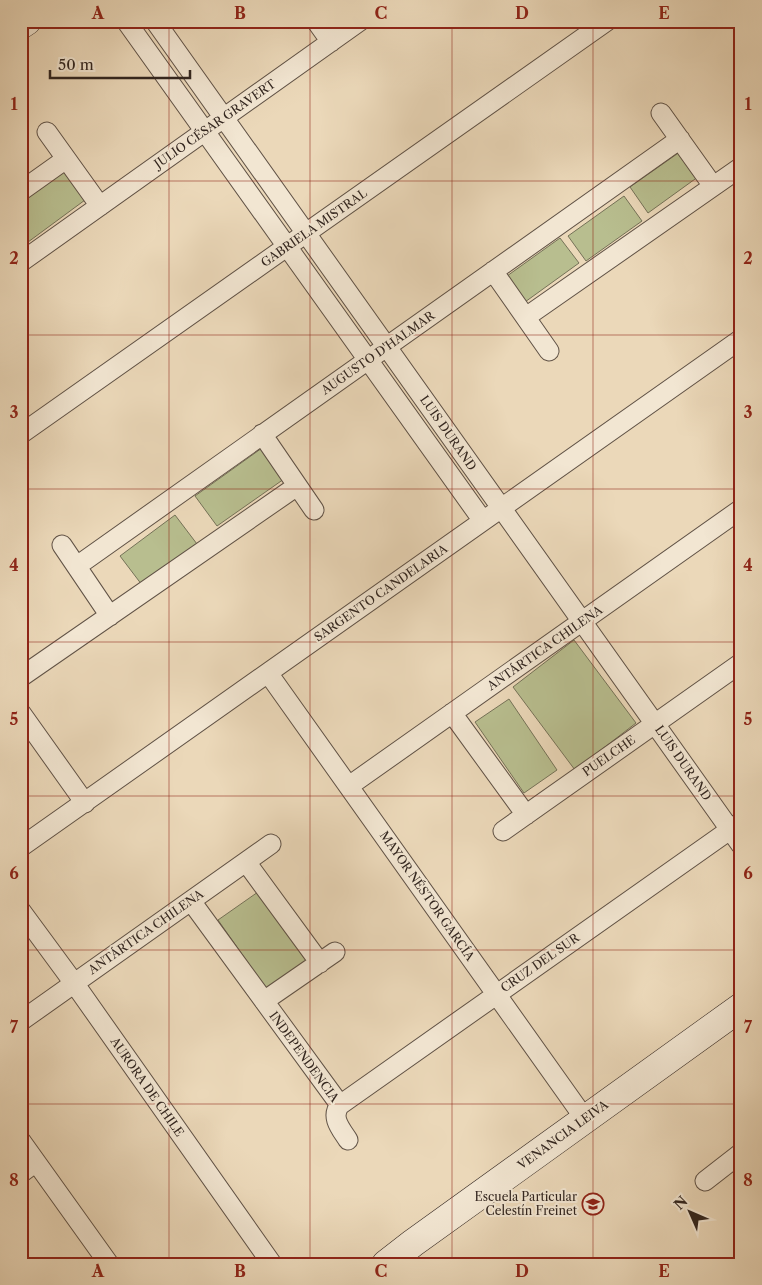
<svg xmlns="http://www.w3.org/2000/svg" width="762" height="1285" font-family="'Libre Caslon Text',serif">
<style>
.green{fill:#b8be8f;stroke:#757258}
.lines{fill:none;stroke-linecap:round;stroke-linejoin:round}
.street-casing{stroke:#605246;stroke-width:21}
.secondary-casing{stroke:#322620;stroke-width:29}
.street{stroke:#f2e6d2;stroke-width:19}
.secondary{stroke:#f2e6d2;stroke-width:28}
.grid{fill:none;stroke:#8f2418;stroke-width:1;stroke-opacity:0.55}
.labels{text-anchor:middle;stroke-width:4;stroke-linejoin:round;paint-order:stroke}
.street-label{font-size:12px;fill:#322620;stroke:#f2e6d2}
.poi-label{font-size:12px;fill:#322620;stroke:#f2e6d2;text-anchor:end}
.neatline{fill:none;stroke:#8f2418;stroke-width:2}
.grid-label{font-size:16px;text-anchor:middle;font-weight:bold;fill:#8f2418}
</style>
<rect width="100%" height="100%" fill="#ebd8b9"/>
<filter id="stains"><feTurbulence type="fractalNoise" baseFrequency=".004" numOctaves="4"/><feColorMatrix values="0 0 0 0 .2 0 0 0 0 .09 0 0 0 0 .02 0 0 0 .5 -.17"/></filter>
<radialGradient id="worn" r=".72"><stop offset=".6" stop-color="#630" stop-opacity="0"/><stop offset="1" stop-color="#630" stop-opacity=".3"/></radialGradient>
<!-- green -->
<path class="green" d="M 684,149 L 702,174 L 648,213 L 630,187 Z
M 64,172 L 85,200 L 24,245 L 21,240 L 21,201 Z
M 624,196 L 642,221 L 586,261 L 568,236 Z
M 560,238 L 579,263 L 525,302 L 507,276 Z
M 262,448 L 284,479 L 217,526 L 195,496 Z
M 175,515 L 197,544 L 142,585 L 120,556 Z
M 574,640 L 636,723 L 575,770 L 513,687 Z
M 509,699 L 557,770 L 524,793 L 475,722 Z
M 258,892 L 307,962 L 267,990 L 218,920 Z"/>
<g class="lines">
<!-- street casing -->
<g class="street-casing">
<path id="street" d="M 126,21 L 483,521
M 155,21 L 741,845
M 316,21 L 331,42
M 661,113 L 713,186
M 47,132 L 100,206
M 21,191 L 66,159
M 21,262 L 360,21
M 493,271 L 549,351
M 526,317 L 741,167
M 21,434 L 607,21
M 262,434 L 314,510
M 62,545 L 110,616
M 77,566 L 680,139
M 268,673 L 585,1119
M 21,677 L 297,486
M 21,713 L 85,803
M 452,713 L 526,815
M 349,786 L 741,509
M 503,831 L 741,663
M 21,847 L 741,339
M 246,862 L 320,963
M 191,901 L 340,1105
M 21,911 L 74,983 L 272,1264
M 264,1001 L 335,952
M 21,1021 L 271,844
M 348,1140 C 341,1129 330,1117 340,1105 L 741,822
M 21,1141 L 109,1264
M 21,1173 L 36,1162
M 705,1181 L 741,1153"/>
</g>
<!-- secondary casing -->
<g class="secondary-casing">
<path id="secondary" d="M 21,25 L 27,21
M 386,1264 L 413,1243 L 741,1007"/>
</g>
<!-- street -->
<use href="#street" class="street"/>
<!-- secondary -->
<use href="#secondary" class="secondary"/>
</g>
<!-- grid -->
<path class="grid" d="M 169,21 L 169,1264M 310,21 L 310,1264M 452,21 L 452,1264M 593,21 L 593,1264M 21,181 L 741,181M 21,335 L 741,335M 21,489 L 741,489M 21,642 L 741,642M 21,796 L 741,796M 21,950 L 741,950M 21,1104 L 741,1104"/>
<!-- icons -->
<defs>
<g id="school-ring" transform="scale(1.125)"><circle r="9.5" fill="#f2e6d2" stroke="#8f2418" stroke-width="1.5"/><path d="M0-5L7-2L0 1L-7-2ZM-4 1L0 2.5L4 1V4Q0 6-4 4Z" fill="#8f2418"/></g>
</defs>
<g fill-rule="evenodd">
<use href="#school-ring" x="593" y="1204"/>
</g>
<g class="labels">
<!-- street labels -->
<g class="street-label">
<text transform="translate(215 124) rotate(-35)" y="4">JULIO CÉSAR GRAVERT</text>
<text transform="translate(314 228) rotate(-35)" y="4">GABRIELA MISTRAL</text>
<text transform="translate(378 353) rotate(-35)" y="4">AUGUSTO D'HALMAR</text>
<text transform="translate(448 433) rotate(55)" y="4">LUIS DURAND</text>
<text transform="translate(381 593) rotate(-35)" y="4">SARGENTO CANDELARIA</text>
<text transform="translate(545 648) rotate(-35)" y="4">ANTÁRTICA CHILENA</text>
<text transform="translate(609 756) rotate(-35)" y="4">PUELCHE</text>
<text transform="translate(683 763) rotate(55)" y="4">LUIS DURAND</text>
<text transform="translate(427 896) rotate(55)" y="4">MAYOR NÉSTOR GARCÍA</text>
<text transform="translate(146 932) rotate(-35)" y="4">ANTÁRTICA CHILENA</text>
<text transform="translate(540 963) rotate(-35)" y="4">CRUZ DEL SUR</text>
<text transform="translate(304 1057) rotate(54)" y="4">INDEPENDENCIA</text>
<text transform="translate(147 1087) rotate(55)" y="4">AURORA DE CHILE</text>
<text transform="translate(563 1135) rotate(-36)" y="4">VENANCIA LEIVA</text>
</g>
<!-- poi labels -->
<g class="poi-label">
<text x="577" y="1201">Escuela Particular<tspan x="577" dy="14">Celestín Freinet</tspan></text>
</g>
</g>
<!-- margin -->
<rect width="762" height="1285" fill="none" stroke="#ebd8b9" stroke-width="55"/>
<!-- north arrow -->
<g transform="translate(690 1212) rotate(315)" stroke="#f2e6d2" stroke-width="4" paint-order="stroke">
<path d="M0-4L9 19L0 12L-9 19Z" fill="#322620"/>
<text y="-8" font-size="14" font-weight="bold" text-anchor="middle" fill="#322620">N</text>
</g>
<!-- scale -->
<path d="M50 70v8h140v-8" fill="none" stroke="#322620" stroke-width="2.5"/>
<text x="58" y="70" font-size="15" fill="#322620" stroke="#f2e6d2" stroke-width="4" paint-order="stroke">50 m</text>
<rect x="28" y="28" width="706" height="1230" class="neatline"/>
<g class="grid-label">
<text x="98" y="19">A</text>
<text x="240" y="19">B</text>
<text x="381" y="19">C</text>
<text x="522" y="19">D</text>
<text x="664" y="19">E</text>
<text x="14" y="110">1</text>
<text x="748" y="110">1</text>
<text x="14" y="264">2</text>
<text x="748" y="264">2</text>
<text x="14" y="418">3</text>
<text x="748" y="418">3</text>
<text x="14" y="571">4</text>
<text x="748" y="571">4</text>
<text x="14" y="725">5</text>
<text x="748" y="725">5</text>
<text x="14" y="879">6</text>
<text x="748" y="879">6</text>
<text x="14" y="1033">7</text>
<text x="748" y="1033">7</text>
<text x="14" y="1186">8</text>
<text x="748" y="1186">8</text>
<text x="98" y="1277">A</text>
<text x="240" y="1277">B</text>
<text x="381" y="1277">C</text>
<text x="522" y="1277">D</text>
<text x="664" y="1277">E</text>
</g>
<rect width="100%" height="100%" filter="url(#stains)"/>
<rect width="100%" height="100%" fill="url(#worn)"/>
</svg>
